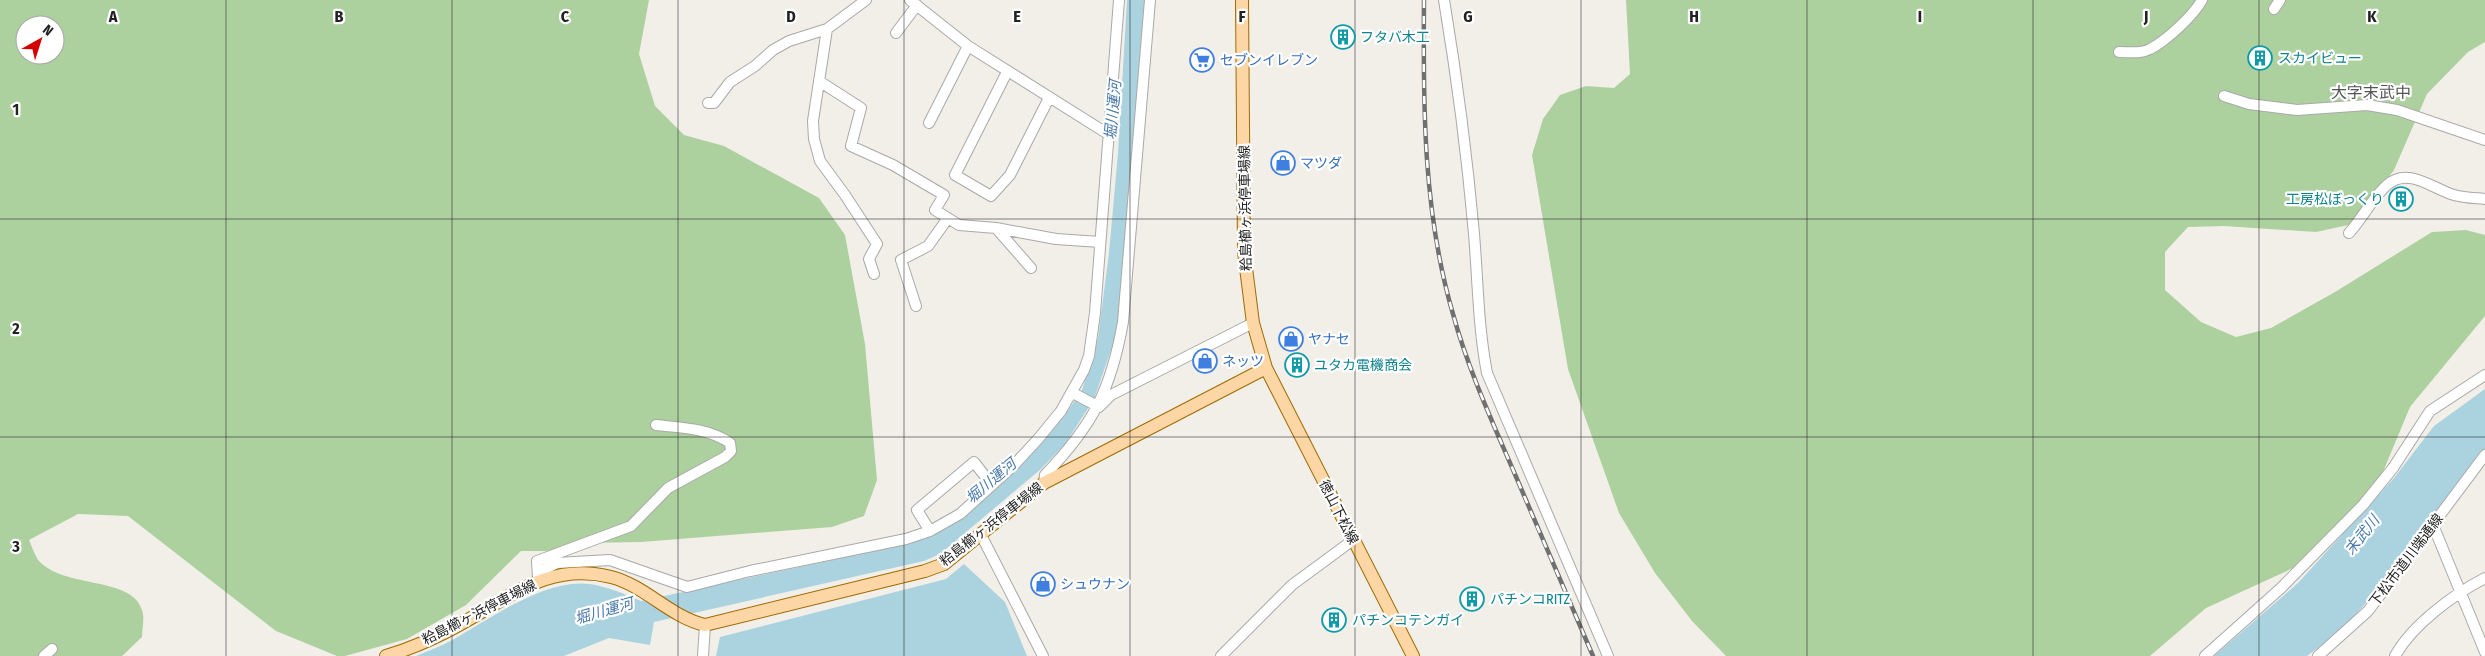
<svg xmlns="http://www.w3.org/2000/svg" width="2485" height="656" font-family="'Fira Sans Condensed','Noto Sans JP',sans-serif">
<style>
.forest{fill:#add19e;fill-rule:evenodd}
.water{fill:#aad3df}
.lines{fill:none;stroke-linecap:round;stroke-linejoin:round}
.minor-casing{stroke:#a9a9a9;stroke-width:12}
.major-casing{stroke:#a06b00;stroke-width:14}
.minor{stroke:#fff;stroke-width:10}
.major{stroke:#fcd6a4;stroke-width:12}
.rail-casing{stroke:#707070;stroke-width:4.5}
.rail{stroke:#fff;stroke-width:2.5;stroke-dasharray:8;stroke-linecap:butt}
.grid{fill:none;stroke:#222;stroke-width:1;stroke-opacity:0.55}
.labels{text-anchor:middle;stroke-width:4.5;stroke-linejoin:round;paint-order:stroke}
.culture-label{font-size:14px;fill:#0d838f;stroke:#fff;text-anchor:start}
.shop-label{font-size:14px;fill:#366cbe;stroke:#fff;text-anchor:start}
.street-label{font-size:14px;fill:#222;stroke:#fff}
.water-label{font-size:15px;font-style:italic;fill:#4a7aab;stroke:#fff}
.quarter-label{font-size:16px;fill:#555;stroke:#fff}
.grid-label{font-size:16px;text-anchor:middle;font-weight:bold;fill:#222;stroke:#fff;stroke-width:4.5;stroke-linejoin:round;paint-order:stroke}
</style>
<rect width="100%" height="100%" fill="#f2efe9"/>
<!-- forest -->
<path class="forest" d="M 0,0 L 649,0 L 639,54 L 655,106 L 684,135 L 724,146 L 819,198 L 845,235 L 865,344 L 877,480 L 864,516 L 832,527 L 641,542 L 581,543 L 557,551 L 521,551 L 466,605 L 407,639 L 345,656 L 337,656 L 276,631 L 128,516 L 78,514 L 29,540 C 32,547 35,556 39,561 C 65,589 132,576 142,610 C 145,618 142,629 142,637 L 122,656 L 0,656 ZM 25,25 L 55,25 L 55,55 L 25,55 Z
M 1626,0 L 2485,0 L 2485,42 L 2468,52 L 2427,94 L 2394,170 L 2353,224 L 2316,232 L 2224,226 L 2188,227 L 2165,252 L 2165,290 L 2201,322 L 2236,337 L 2271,328 L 2335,292 L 2432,232 L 2466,230 L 2485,235 L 2485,316 L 2410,407 L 2365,515 L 2315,558 L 2206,608 L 2150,656 L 1726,656 L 1692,621 L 1655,573 L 1619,513 L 1568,369 L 1532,155 L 1543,119 L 1560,95 L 1586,86 L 1614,88 L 1630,74 Z"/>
<!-- water -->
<path class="water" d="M 1127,0 L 1146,0 L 1118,330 L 1094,399 L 1065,444 L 1041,469 L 940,554 L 924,561 L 654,622 L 650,645 L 609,638 L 564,656 L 416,656 C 428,651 442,646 454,639 C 492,618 545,578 590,584 C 608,587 625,594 641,601 L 911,543 L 937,532 L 1022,463 L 1065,415 L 1082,390 L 1098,338 L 1109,253 L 1118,153 Z
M 2485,389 L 2485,449 L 2385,581 L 2344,628 L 2307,656 L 2214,656 L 2298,583 L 2394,478 L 2434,426 Z
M 964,564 L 1005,602 L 1027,656 L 716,656 L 720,637 L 946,579 Z"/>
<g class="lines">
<!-- minor casing -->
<g class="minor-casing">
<path id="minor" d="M 910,0 L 968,46 L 1108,134
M 1444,0 C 1457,78 1467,155 1474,234 C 1478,281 1478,326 1487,373 L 1608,656
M 2274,9 L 2280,0
M 827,29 L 813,121 L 814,139 L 820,161 L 845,195 L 877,244 L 869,259 L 874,274
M 896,33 L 917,5
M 2119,52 C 2129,52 2141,54 2150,49 C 2166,41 2194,15 2202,0
M 1007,72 L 955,175 L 991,196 L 1010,175 L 1049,98
M 819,81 L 861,108 L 851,146 L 893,165 L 944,195 L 935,210 L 959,225 L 996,228 L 1056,239 L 1100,242
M 2224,96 L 2249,104 L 2297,110 L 2367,105 L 2397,110 L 2485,140
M 708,103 L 714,103 L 730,82 L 755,66 L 773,50 L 789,41 L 827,29 L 866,0
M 929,123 L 968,46
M 996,228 L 1031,268
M 2349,233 C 2363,218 2372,198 2387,185 C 2408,166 2433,189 2454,195 C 2464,198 2475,198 2485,199
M 916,306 L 901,260 L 928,246 L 948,218
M 1073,393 L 1099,407 L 1111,395 L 1253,323
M 1044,483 L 1045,475 C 1093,425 1111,390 1123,322 L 1150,0
M 2433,525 L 2485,652
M 930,531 L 917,510 L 974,462 L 991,484
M 980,533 L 1043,656
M 539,572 L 557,563 L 610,560 L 687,587 L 750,571 L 906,539 L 930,531 L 960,514 L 1013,466 L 1038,439 L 1061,411 L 1084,370 L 1089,356 L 1095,313 L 1119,0
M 538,577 L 537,561 L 631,526 L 668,488 L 725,457 L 731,451 L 730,443 C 709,428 681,428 656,425
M 44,656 L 52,649
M 703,656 L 705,625
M 1221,656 L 1292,585 L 1353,540
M 2205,656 L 2281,588 L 2363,505 L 2393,468 L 2430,411 L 2485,375
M 2318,656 L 2368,611 L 2485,455
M 2395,656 C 2412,625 2454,594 2485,578"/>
</g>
<!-- major casing -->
<g class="major-casing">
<path id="major" d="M 1242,0 L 1244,252 L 1253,323 L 1266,368 L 1413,656
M 386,656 C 410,649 435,638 457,626 C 508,599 548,561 611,577 C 646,586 670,617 705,625 L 925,571 L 944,564 L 1044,483 L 1266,368"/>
</g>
<!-- minor -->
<use href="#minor" class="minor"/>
<!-- major -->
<use href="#major" class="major"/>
<!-- rail casing -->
<g class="rail-casing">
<path id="rail" d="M 1424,0 C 1423,105 1423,212 1453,314 C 1468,369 1492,421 1514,472 C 1540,534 1567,595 1593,656"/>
</g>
<!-- rail -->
<use href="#rail" class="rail"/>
</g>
<!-- grid -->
<path class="grid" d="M 226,0 L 226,656M 452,0 L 452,656M 678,0 L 678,656M 904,0 L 904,656M 1130,0 L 1130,656M 1355,0 L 1355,656M 1581,0 L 1581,656M 1807,0 L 1807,656M 2033,0 L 2033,656M 2259,0 L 2259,656M 0,219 L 2485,219M 0,437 L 2485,437"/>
<!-- icons -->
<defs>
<g id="building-ring" transform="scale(1.25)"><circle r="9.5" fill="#fff" stroke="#0f9aa8" stroke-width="1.5"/><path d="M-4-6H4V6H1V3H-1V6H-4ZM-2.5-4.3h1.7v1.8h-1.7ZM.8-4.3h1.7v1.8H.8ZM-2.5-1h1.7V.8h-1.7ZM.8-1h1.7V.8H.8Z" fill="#0f9aa8"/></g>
<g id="supermarket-ring" transform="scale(1.25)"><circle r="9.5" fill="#fff" stroke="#3f7fe0" stroke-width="1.5"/><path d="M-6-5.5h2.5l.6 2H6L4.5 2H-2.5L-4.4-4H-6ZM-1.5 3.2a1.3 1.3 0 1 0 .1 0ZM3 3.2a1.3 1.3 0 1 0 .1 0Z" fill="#3f7fe0"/></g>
<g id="shop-ring" transform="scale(1.25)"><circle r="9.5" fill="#fff" stroke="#3f7fe0" stroke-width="1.5"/><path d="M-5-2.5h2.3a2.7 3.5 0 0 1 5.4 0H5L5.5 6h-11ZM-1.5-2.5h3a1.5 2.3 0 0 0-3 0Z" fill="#3f7fe0"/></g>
</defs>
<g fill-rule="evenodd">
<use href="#building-ring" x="1343" y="37"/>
<use href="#building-ring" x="2260" y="58"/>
<use href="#supermarket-ring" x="1202" y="60"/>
<use href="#shop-ring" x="1283" y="163"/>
<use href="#building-ring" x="2401" y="199"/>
<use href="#shop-ring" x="1291" y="339"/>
<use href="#shop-ring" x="1205" y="361"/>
<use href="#building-ring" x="1297" y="365"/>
<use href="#shop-ring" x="1043" y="584"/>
<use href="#building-ring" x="1472" y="599"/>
<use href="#building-ring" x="1334" y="620"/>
</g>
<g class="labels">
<!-- culture labels -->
<g class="culture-label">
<text x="1360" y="42">フタバ木工</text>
<text x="2278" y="63">スカイビュー</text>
<text x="2384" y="204" text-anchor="end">工房松ぼっくり</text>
<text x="1314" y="370">ユタカ電機商会</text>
<text x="1490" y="604">パチンコRITZ</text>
<text x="1352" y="625">パチンコテンガイ</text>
</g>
<!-- shop labels -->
<g class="shop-label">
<text x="1220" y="65">セブンイレブン</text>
<text x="1300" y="168">マツダ</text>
<text x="1308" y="344">ヤナセ</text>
<text x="1222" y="366">ネッツ</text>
<text x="1060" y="589">シュウナン</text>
</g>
<!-- street labels -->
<g class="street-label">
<text transform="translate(1245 208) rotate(-91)" y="5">粭島櫛ヶ浜停車場線</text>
<text transform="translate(1339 512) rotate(63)" y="5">徳山下松線</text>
<text transform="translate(991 524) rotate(-38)" y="5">粭島櫛ヶ浜停車場線</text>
<text transform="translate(2406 560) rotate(-53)" y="5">下松市道川端通線</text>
<text transform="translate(479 612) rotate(-27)" y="5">粭島櫛ヶ浜停車場線</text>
</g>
<!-- water labels -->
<g class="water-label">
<text transform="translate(1113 110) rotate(-85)" y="5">堀川運河</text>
<text transform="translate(991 481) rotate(-40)" y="5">堀川運河</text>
<text transform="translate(2362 535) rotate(-51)" y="5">末武川</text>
<text transform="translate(604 611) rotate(-16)" y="5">堀川運河</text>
</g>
<!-- quarter labels -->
<g class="quarter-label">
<text x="2371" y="98">大字末武中</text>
</g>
</g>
<g class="grid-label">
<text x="113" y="22">A</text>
<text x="339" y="22">B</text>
<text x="565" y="22">C</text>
<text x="791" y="22">D</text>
<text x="1017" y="22">E</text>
<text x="1242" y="22">F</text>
<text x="1468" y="22">G</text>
<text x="1694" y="22">H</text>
<text x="1920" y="22">I</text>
<text x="2146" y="22">J</text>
<text x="2372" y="22">K</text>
<text x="16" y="115">1</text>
<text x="16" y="334">2</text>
<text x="16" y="552">3</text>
</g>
<!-- north arrow -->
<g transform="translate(40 40) rotate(39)"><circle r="24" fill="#ffffff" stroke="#a7a7a7"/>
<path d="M0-4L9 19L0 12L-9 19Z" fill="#d40000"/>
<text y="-8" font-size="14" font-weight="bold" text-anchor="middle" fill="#222222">N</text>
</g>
</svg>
